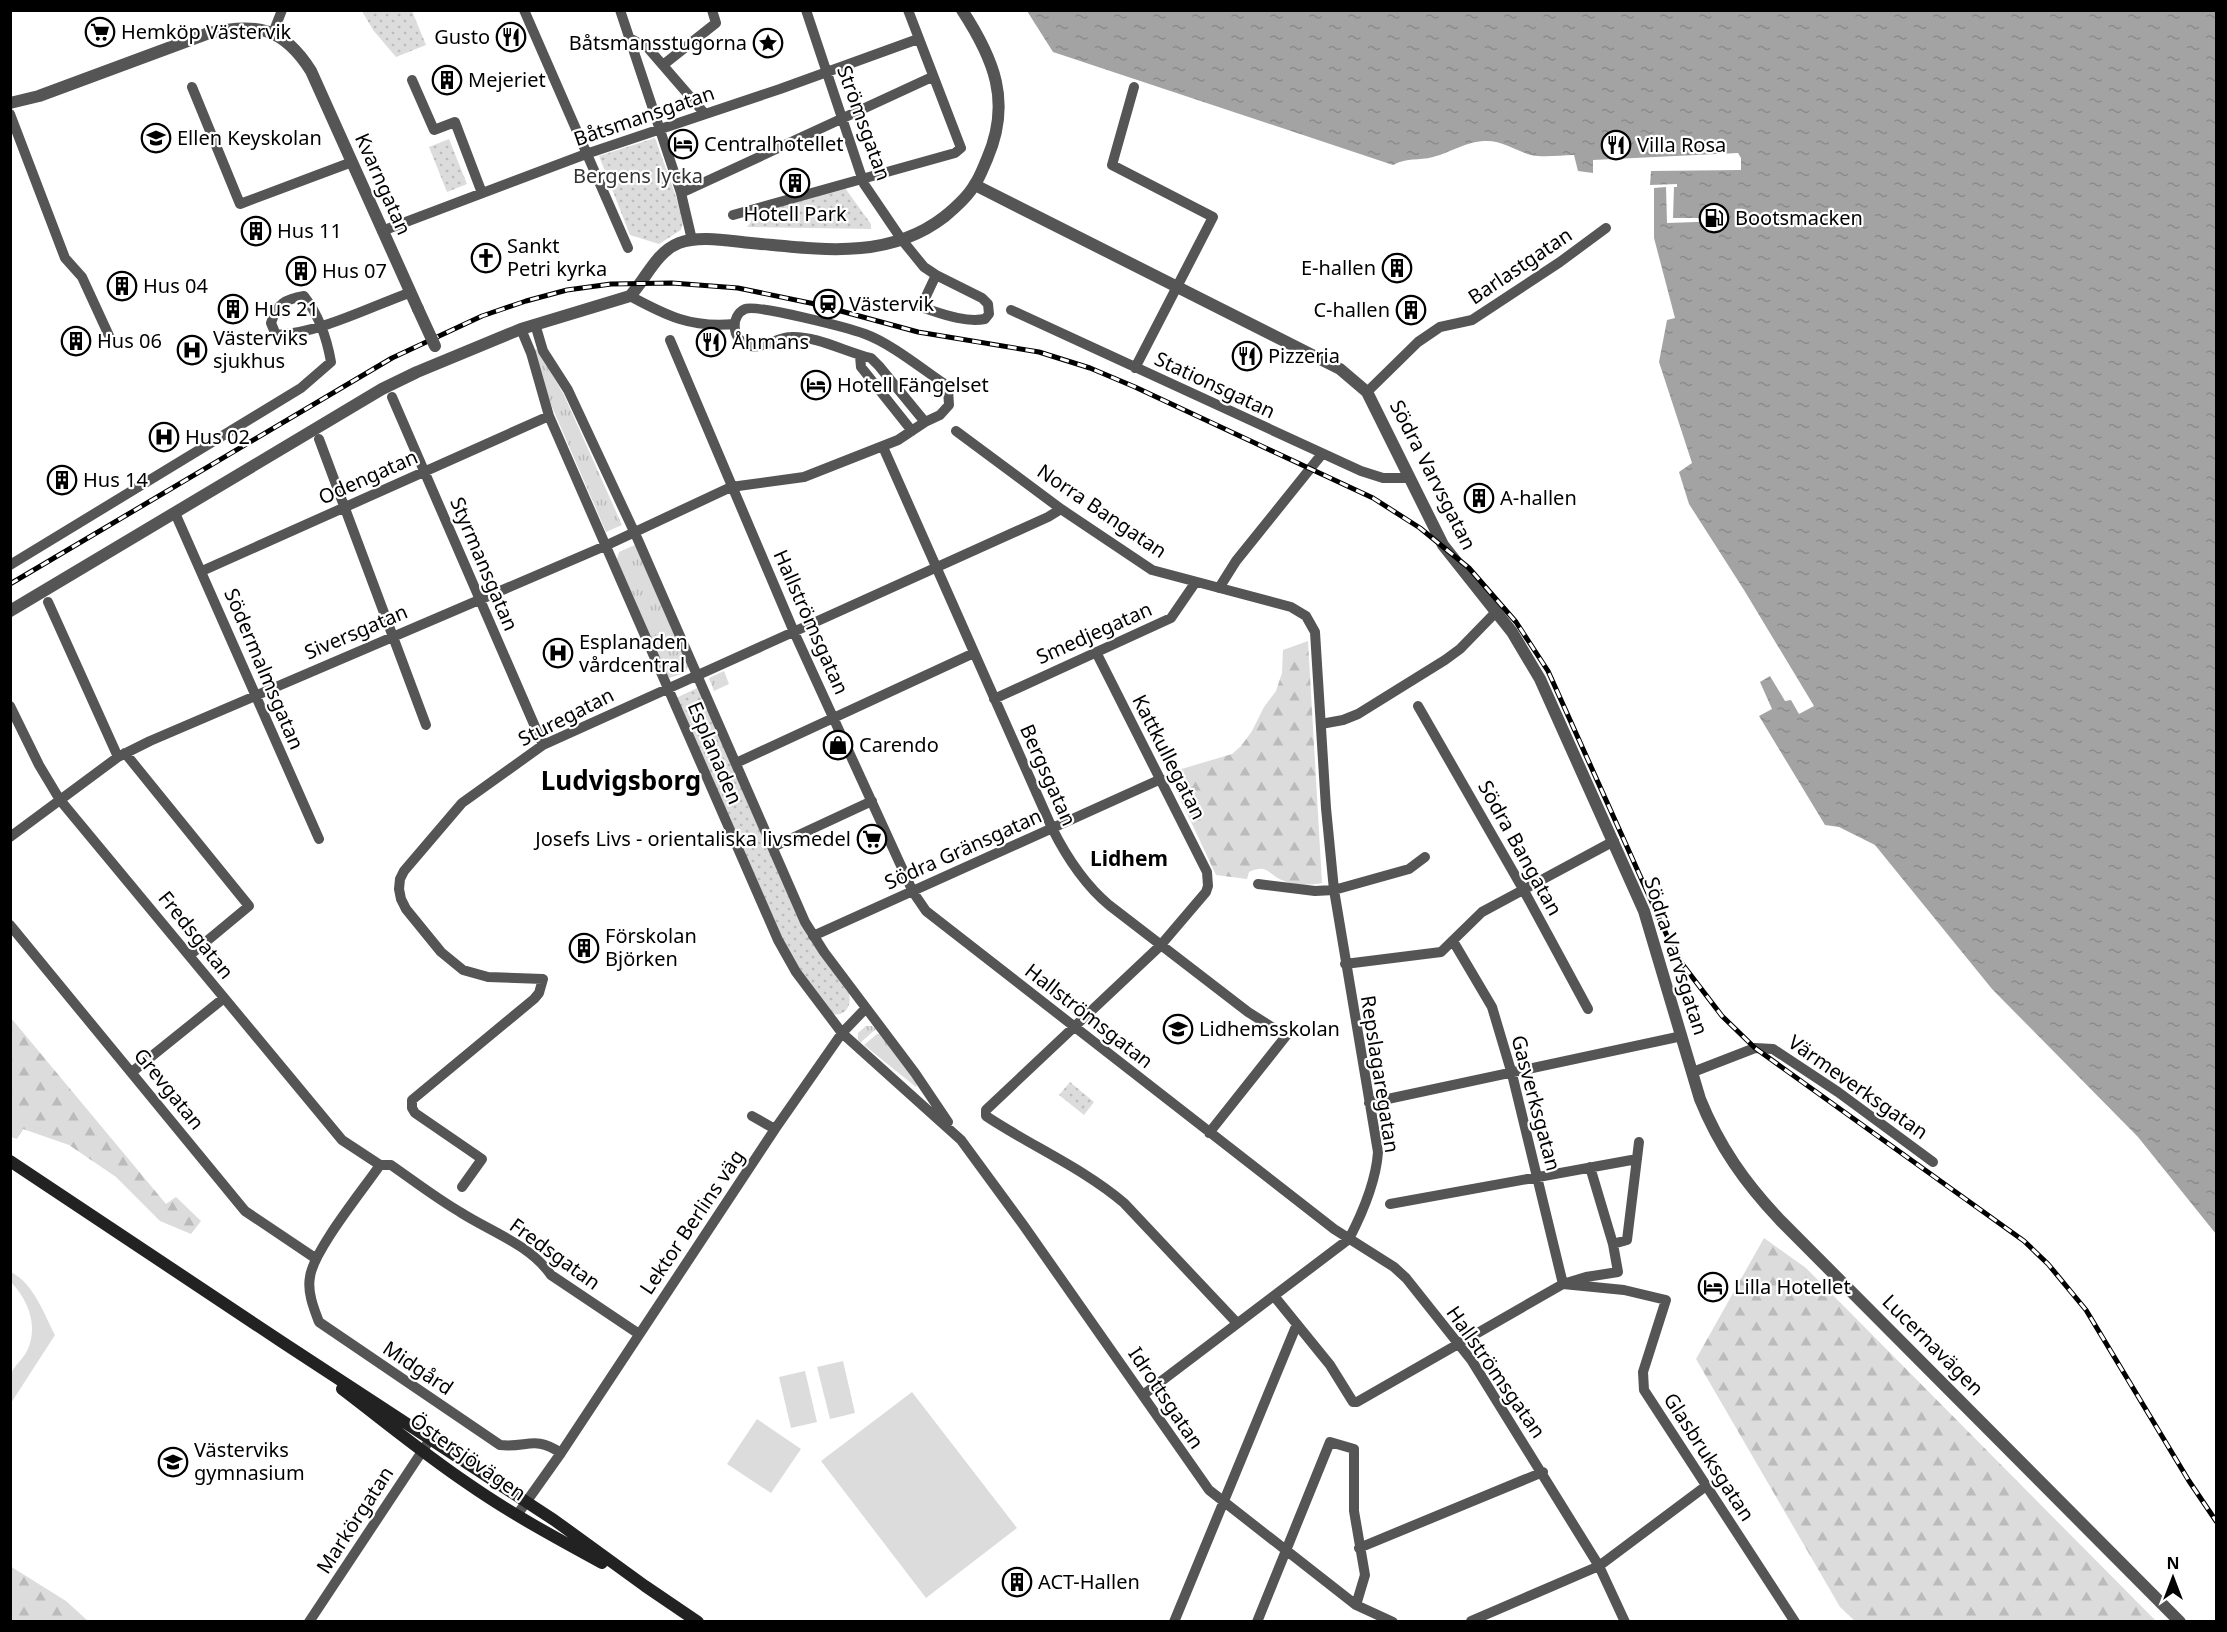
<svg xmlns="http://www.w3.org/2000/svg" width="2227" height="1632" font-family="'Noto Sans',sans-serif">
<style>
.grass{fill:url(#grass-tufts)}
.forest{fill:url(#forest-firs)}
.park{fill:url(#park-dots)}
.garden{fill:#dcdcdc}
.water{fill:url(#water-ripples)}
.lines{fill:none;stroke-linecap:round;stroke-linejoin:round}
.minor{stroke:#555;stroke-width:10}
.tertiary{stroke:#555;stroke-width:12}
.secondary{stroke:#222;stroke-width:12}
.rail-casing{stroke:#000;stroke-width:5}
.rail{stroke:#fff;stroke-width:3;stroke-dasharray:9;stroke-linecap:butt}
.tertiary-bridge{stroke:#555;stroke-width:12}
.labels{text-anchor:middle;stroke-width:4.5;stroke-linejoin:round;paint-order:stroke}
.poi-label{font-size:20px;fill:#000;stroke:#fff;text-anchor:start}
.street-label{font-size:20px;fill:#000;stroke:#fff}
.park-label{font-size:20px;fill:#333;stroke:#fff}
.neighbourhood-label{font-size:21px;font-weight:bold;fill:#000;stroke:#fff}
.district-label{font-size:26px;font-weight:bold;fill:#000;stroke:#fff}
</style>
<defs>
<pattern id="grass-tufts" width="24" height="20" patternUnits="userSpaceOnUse" patternTransform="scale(1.5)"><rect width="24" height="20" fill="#dcdcdc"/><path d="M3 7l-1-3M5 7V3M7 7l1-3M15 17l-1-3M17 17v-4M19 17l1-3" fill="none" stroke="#bbb"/></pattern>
<pattern id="forest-firs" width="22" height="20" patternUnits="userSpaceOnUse" patternTransform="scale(1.5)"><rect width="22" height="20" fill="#dcdcdc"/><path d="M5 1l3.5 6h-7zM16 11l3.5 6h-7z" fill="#bbb"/></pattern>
<pattern id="park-dots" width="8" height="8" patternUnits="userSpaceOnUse" patternTransform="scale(1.5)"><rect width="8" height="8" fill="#dcdcdc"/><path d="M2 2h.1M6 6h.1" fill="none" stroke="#bbb" stroke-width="1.8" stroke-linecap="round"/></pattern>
<pattern id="water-ripples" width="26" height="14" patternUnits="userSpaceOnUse" patternTransform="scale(1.5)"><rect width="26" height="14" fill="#a3a3a3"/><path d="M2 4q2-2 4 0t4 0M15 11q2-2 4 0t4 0" fill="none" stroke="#8b8b8b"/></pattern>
</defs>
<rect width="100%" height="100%" fill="#fff"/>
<!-- grass -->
<path class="grass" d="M 537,349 L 564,395 L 622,525 L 606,532 L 549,400 L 534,350 Z
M 635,545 L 688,666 L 685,673 L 669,678 L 616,562 L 619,552 Z
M 724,671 L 729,684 L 714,691 L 709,678 Z
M 866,1026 L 872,1026 L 876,1029 L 860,1043 L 858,1040 L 858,1033 Z
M 877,1034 L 880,1034 L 917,1084 L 916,1087 L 864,1045 Z"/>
<!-- forest -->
<path class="forest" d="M 1308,641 L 1322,883 C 1310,885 1295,886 1284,881 C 1268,875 1268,863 1249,872 L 1247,879 L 1216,875 L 1168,773 L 1232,754 L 1241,746 L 1252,731 L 1264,707 L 1276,691 L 1282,673 L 1283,650 Z
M 11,1018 L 166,1204 L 176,1197 L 201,1221 L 191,1234 L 160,1221 L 116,1177 L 69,1145 L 23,1129 L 17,1139 L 11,1137 Z
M 1764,1238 L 1806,1268 L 2156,1621 L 1856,1622 L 1840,1607 L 1696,1359 Z
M 10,1566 L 66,1601 L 88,1621 L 11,1621 Z"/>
<!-- park -->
<path class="park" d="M 362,11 L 412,11 L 426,45 L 396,57 L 373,30 Z
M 655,138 L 684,219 L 681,230 L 659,244 L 630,235 L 599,156 Z
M 449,139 L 467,184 L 447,192 L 429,147 Z
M 845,188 L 871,224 L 871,229 L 747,227 L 751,222 L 753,214 Z
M 697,688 L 807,935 L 849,994 C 852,1005 845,1017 833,1014 L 796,965 L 783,943 L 676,698 Z
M 1070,1082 L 1094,1102 L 1084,1115 L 1059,1095 Z"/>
<!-- garden -->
<path class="garden" d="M 11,1272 C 34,1284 43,1312 55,1335 L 11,1403 C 10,1395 8,1382 11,1374 C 14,1366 23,1359 27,1351 C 39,1326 28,1300 11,1282 Z
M 843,1361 L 855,1413 L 830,1419 L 817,1367 Z
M 805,1371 L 817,1422 L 791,1428 L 779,1377 Z
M 912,1392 L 1017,1528 L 926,1598 L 821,1461 Z
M 757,1419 L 801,1449 L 771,1493 L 727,1464 Z"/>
<!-- water -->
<path class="water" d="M 1027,11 L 2216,11 L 2216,1234 L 2138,1137 L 1992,989 L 1875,845 L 1839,827 L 1825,825 L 1759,716 L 1772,709 L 1760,682 L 1770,676 L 1785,701 L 1791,700 L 1799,714 L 1814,706 L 1744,590 L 1689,504 L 1679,472 L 1692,463 L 1659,362 L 1667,320 L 1675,318 L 1654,238 L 1654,188 L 1666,187 L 1667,223 L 1725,221 L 1726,215 L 1708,214 L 1708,218 L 1673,218 L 1674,187 L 1677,187 L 1677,184 L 1650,185 L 1651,171 L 1741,170 L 1741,158 L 1738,153 L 1593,160 L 1593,173 L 1578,171 L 1574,155 C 1560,155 1545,158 1531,155 C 1516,151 1503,141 1487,141 C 1466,141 1452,152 1433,157 C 1418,161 1408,157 1393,165 L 1053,52 Z"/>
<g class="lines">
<!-- minor -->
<path class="minor" d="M 524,10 L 628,248
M 620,10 L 681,193 L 692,240
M 806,10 L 864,184 L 902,240 L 924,267 L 936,275 L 982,298 L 988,304 L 989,314 L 985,319 C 964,323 940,313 921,307 L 936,275
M 273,33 L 282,10
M 629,38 L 648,48 L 705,114
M 663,65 L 716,23 L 712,10
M 412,80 L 434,130 L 455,122 L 482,193
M 192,87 L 240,204 L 352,162
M 1134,87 L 1112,165 L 1213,217 L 1135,368
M 10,114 L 65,258 L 82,277 L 111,340
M 681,193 L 932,77
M 733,215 L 955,153 L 961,148 L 908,10
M 382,231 L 586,154 L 780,89 L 918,39
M 630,296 C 667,316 691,328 734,324
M 1011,310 L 1361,471 L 1383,478 L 1409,478
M 535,324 L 543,351 L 568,390 L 638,540 L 805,922 L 824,952 L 915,1073 L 948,1122
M 521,329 L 531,353 L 549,416 L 778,940 L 796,972 L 842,1033 L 961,1140 L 1024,1226 L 1209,1490 L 1356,1605 L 1393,1622
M 670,340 L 794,632 L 913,892 L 926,911 L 1334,1229 L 1394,1267 L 1406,1278 L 1472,1361 L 1599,1566 L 1625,1622
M 860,356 L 861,367 L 912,431
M 1367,392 L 1418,342 L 1440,327 L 1472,320 L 1560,262 L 1606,228
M 392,397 L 543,745
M 956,431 L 1061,509 L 1152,570 L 1291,607 L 1306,616 L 1315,632 L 1326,808 L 1334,890 L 1378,1152 C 1376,1182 1363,1212 1349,1239 L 1143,1395
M 319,439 L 426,725
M 883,447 L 1052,828 C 1067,858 1084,884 1109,905 L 1248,1012 L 1286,1036 L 1209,1133
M 175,513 L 319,839
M 10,565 L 301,388 L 331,362 C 327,339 318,314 304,296 C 285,299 277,304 271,323 L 276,335 C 317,334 370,307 409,293
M 202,571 L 549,416
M 1219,588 L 1236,561 L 1322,454
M 48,602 L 118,757
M 1096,652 L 1207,872 L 1208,886 L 1206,892 L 1160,946 L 986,1110 L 986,1116 C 1031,1146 1083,1168 1124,1203 L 1237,1323
M 994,699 L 1171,618 L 1195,583
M 10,706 L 39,765 L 60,800 L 342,1140 L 380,1165 C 363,1190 313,1251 310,1277 C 307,1292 314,1309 319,1322 L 500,1445 C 528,1448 534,1435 561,1453
M 1418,706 L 1523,889 L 1588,1009
M 1321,724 L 1343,720 L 1358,714 L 1445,660 L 1460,649 L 1496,612
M 125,753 L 249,906 L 190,955
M 736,763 L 974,653
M 10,837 L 118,757 L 150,741 L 605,546 L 731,487 L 804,477 L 898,440 L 925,422 L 940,415 L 949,405 L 948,389 L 943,383 C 921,368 890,343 865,334 C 849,328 756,304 745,309 C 730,316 732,339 747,345 C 761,351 777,337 791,337 C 818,336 845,352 871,358 L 879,366 L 925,422
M 773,847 L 872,801
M 1258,884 L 1315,891 L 1334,890 L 1409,869 L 1425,857
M 10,925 L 245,1211 L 315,1258
M 813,936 L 1161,779
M 1453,941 L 1492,1007 L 1512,1074 L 1563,1284 L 1586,1277 L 1618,1272 L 1613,1244 L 1627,1240 L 1639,1142
M 1345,964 L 1441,952 L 1482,912 L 1614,841
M 132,1072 L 224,998
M 1693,1072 L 1755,1048 L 1773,1049 L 1838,1092 L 1933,1162
M 1369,1103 L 1682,1036
M 752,1116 L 775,1129
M 380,1165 L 391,1165 C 414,1181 436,1198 460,1212 C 491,1232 529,1244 551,1275 L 639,1334
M 1590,1167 L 1613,1244
M 462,1187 L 482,1159 L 415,1113 L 412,1108 L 412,1100 L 534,999 L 539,993 L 543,979 L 488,977 L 463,970 L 441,952 L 406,909 L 401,899 L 399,889 L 400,879 L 404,871 L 462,803 L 543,745 L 1048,517 L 1061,509
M 1390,1204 L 1637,1159
M 1274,1296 L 1330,1365 L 1353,1402 L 1357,1402 L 1563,1284 L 1624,1290 L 1666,1300 L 1643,1372 L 1644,1390 L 1795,1622
M 517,1515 L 561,1453 L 775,1129 L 842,1033 L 866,1008
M 1359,1548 L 1543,1472
M 1471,1621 L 1599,1566 L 1706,1486
M 309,1622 L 427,1444
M 1174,1622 L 1297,1324
M 1257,1622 L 1330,1442 L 1354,1449 L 1354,1511 L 1365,1575 L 1356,1605"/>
<!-- tertiary -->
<path class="tertiary" d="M 10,103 L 39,96 L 209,33 C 257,22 284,28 311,71 L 418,309
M 975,185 L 1340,369 L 1367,392 L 1443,545 L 1512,632 L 1540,679 L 1644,911 L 1700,1099 C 1719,1146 1745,1183 1780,1220 L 2180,1622
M 10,611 L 382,389 L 417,372 L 521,329 L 630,296 C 646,279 656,252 679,243 C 700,235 729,241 751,243 C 818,249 887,261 944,217 C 955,208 968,197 975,184 C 980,177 983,168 987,159 C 1012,102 994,59 962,10"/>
<!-- secondary -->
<path class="secondary" d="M 10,1161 L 282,1342 L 554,1520 L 645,1586 L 698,1622
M 342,1389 C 384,1421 424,1454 467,1483 C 510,1513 556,1538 602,1563"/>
<!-- rail casing -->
<g class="rail-casing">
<path id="rail" d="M 10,584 L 392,358 L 482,316 L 526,301 L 567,290 L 611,284 L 672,283 L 738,288 L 815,304 L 918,332 L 1039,352 L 1090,368 L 1135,387 L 1373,498 L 1420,528 L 1469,568 L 1516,622 L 1548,671 L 1668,938 L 1683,965 L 1722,1016 L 1755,1048 L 2024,1241 L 2048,1264 L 2086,1310 L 2189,1481 L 2216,1521"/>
</g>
<!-- rail -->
<use href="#rail" class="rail"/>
<!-- tertiary-bridge -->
<path class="tertiary-bridge" d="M 418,309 L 435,346"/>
</g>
<!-- icons -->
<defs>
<g id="supermarket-ring" transform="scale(1.5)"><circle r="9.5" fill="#fff" stroke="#000" stroke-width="1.5"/><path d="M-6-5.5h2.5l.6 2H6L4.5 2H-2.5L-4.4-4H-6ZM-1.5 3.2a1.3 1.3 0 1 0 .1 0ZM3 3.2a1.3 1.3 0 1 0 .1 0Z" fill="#000"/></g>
<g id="restaurant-ring" transform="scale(1.5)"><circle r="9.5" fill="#fff" stroke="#000" stroke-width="1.5"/><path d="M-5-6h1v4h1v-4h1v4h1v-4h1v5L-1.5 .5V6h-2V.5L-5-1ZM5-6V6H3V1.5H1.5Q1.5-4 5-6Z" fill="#000"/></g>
<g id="sight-ring" transform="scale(1.5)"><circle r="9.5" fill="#fff" stroke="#000" stroke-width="1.5"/><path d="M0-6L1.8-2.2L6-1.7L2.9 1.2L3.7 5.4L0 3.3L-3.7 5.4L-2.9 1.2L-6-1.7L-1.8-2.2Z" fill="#000"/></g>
<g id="building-ring" transform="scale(1.5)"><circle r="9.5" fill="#fff" stroke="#000" stroke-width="1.5"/><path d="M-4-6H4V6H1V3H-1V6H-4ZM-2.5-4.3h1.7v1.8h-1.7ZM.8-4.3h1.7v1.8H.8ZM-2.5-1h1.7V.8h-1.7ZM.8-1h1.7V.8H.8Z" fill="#000"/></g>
<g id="school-ring" transform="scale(1.5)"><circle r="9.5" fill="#fff" stroke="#000" stroke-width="1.5"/><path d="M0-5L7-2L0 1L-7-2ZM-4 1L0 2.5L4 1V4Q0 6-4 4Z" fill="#000"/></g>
<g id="hotel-ring" transform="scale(1.5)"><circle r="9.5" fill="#fff" stroke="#000" stroke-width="1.5"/><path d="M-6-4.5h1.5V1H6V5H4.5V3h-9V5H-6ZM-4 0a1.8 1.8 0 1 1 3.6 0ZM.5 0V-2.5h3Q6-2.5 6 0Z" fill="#000"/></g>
<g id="fuel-ring" transform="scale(1.5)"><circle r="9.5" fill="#fff" stroke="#000" stroke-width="1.5"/><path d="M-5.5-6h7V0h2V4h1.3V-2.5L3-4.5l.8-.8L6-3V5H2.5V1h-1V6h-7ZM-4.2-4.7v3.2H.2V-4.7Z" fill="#000"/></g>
<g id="church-ring" transform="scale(1.5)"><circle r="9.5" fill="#fff" stroke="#000" stroke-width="1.5"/><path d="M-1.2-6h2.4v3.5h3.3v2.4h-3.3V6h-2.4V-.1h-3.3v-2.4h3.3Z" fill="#000"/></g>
<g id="station-ring" transform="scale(1.5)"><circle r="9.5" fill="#fff" stroke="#000" stroke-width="1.5"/><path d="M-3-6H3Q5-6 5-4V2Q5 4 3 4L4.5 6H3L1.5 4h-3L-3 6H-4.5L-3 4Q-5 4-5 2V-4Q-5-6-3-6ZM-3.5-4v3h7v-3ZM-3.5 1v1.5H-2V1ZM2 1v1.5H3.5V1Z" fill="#000"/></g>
<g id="hospital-ring" transform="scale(1.5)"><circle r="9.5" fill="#fff" stroke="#000" stroke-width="1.5"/><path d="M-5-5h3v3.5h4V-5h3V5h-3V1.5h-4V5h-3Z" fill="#000"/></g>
<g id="shop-ring" transform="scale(1.5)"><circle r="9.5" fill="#fff" stroke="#000" stroke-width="1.5"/><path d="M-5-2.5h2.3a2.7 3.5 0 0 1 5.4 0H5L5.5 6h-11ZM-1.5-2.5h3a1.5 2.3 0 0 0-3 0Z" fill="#000"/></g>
</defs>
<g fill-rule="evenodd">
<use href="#supermarket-ring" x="100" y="32"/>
<use href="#restaurant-ring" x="511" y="37"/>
<use href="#sight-ring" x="768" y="43"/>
<use href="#building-ring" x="447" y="80"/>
<use href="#school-ring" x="156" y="138"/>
<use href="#hotel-ring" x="683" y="144"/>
<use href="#restaurant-ring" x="1616" y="145"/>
<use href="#building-ring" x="795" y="183"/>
<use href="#fuel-ring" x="1714" y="218"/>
<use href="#building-ring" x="256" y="231"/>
<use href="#church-ring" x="486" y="258"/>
<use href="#building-ring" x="1397" y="268"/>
<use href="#building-ring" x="301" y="271"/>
<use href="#building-ring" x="122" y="286"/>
<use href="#station-ring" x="828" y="304"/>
<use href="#building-ring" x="233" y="309"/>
<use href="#building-ring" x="1411" y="310"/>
<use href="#building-ring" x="76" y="341"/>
<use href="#restaurant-ring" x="711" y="342"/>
<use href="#hospital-ring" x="192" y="350"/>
<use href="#restaurant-ring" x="1247" y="356"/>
<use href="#hotel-ring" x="816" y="385"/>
<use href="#hospital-ring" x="164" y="437"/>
<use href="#building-ring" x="62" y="480"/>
<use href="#building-ring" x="1479" y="498"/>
<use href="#hospital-ring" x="558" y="653"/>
<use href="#shop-ring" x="838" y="745"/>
<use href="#supermarket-ring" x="872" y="839"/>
<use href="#building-ring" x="584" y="948"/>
<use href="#school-ring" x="1178" y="1029"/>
<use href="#hotel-ring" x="1713" y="1287"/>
<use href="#school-ring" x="173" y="1462"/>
<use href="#building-ring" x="1017" y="1582"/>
</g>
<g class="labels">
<!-- poi labels -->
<g class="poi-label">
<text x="121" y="39">Hemköp Västervik</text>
<text x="490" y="44" text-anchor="end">Gusto</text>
<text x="747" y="50" text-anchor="end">Båtsmansstugorna</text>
<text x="468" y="87">Mejeriet</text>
<text x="177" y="145">Ellen Keyskolan</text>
<text x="704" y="151">Centralhotellet</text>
<text x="1637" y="152">Villa Rosa</text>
<text x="795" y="221" text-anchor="middle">Hotell Park</text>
<text x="1735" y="225">Bootsmacken</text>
<text x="277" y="238">Hus 11</text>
<text x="507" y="253">Sankt<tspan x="507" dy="23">Petri kyrka</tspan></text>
<text x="1376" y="275" text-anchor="end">E-hallen</text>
<text x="322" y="278">Hus 07</text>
<text x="143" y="293">Hus 04</text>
<text x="849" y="311">Västervik</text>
<text x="254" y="316">Hus 21</text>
<text x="1390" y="317" text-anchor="end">C-hallen</text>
<text x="213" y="345">Västerviks<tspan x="213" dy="23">sjukhus</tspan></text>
<text x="97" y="348">Hus 06</text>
<text x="732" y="349">Åhmans</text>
<text x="1268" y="363">Pizzeria</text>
<text x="837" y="392">Hotell Fängelset</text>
<text x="185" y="444">Hus 02</text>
<text x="83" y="487">Hus 14</text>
<text x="1500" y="505">A-hallen</text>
<text x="579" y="649">Esplanaden<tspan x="579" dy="23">vårdcentral</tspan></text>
<text x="859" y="752">Carendo</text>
<text x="851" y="846" text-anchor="end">Josefs Livs - orientaliska livsmedel</text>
<text x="605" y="943">Förskolan<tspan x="605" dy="23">Björken</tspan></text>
<text x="1199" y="1036">Lidhemsskolan</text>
<text x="1734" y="1294">Lilla Hotellet</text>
<text x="194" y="1457">Västerviks<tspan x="194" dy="23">gymnasium</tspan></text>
<text x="1038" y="1589">ACT-Hallen</text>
</g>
<!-- street labels -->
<g class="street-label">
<text transform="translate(644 116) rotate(-19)" y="7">Båtsmansgatan</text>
<text transform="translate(864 123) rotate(70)" y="7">Strömsgatan</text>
<text transform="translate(383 184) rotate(66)" y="7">Kvarngatan</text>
<text transform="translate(1520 266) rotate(-34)" y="7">Barlastgatan</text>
<text transform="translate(1215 385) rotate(25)" y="7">Stationsgatan</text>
<text transform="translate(1433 475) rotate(63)" y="7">Södra Varvsgatan</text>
<text transform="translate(368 477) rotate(-24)" y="7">Odengatan</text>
<text transform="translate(1102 511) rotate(34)" y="7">Norra Bangatan</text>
<text transform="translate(484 564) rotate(67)" y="7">Styrmansgatan</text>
<text transform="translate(811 622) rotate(66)" y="7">Hallströmsgatan</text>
<text transform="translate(356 632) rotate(-23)" y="7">Siversgatan</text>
<text transform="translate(1094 633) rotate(-24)" y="7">Smedjegatan</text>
<text transform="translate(264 669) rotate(67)" y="7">Södermalmsgatan</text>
<text transform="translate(566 717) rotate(-27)" y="7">Sturegatan</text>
<text transform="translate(715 753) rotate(67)" y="7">Esplanaden</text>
<text transform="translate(1169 757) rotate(63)" y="7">Kattkullegatan</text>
<text transform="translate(1048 775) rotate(66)" y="7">Bergsgatan</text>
<text transform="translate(1520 848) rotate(61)" y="7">Södra Bangatan</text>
<text transform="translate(963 849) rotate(-24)" y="7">Södra Gränsgatan</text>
<text transform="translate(196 935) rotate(51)" y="7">Fredsgatan</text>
<text transform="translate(1676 956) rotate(72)" y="7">Södra Varvsgatan</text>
<text transform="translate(1089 1016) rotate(38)" y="7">Hallströmsgatan</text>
<text transform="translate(1380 1074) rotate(81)" y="7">Repslagaregatan</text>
<text transform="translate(1858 1087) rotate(35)" y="7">Värmeverksgatan</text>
<text transform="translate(169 1089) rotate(51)" y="7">Grevgatan</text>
<text transform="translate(1536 1103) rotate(75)" y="7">Gasverksgatan</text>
<text transform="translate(692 1222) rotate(-56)" y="7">Lektor Berlins väg</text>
<text transform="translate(555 1254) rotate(36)" y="7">Fredsgatan</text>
<text transform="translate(1933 1345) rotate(45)" y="7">Lucernavägen</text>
<text transform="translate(418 1368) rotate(34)" y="7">Midgård</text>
<text transform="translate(1496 1372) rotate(55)" y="7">Hallströmsgatan</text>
<text transform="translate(1166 1398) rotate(56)" y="7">Idrottsgatan</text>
<text transform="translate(468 1457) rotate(35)" y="7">Östersjövägen</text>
<text transform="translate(1709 1457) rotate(57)" y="7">Glasbruksgatan</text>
<text transform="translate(355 1520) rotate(-57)" y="7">Markörgatan</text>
</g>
<!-- park labels -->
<g class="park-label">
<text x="638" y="183">Bergens lycka</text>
</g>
<!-- neighbourhood labels -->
<g class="neighbourhood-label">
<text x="1129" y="866">Lidhem</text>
</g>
<!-- district labels -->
<g class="district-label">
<text x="621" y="790">Ludvigsborg</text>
</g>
</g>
<!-- border -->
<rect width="2227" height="1632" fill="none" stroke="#000000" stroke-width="24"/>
<!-- north arrow -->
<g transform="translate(2173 1578)" stroke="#ffffff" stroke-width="4.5" paint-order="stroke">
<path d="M0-4.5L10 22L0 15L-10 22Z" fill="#000000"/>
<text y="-9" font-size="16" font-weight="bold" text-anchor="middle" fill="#000000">N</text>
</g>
</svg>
